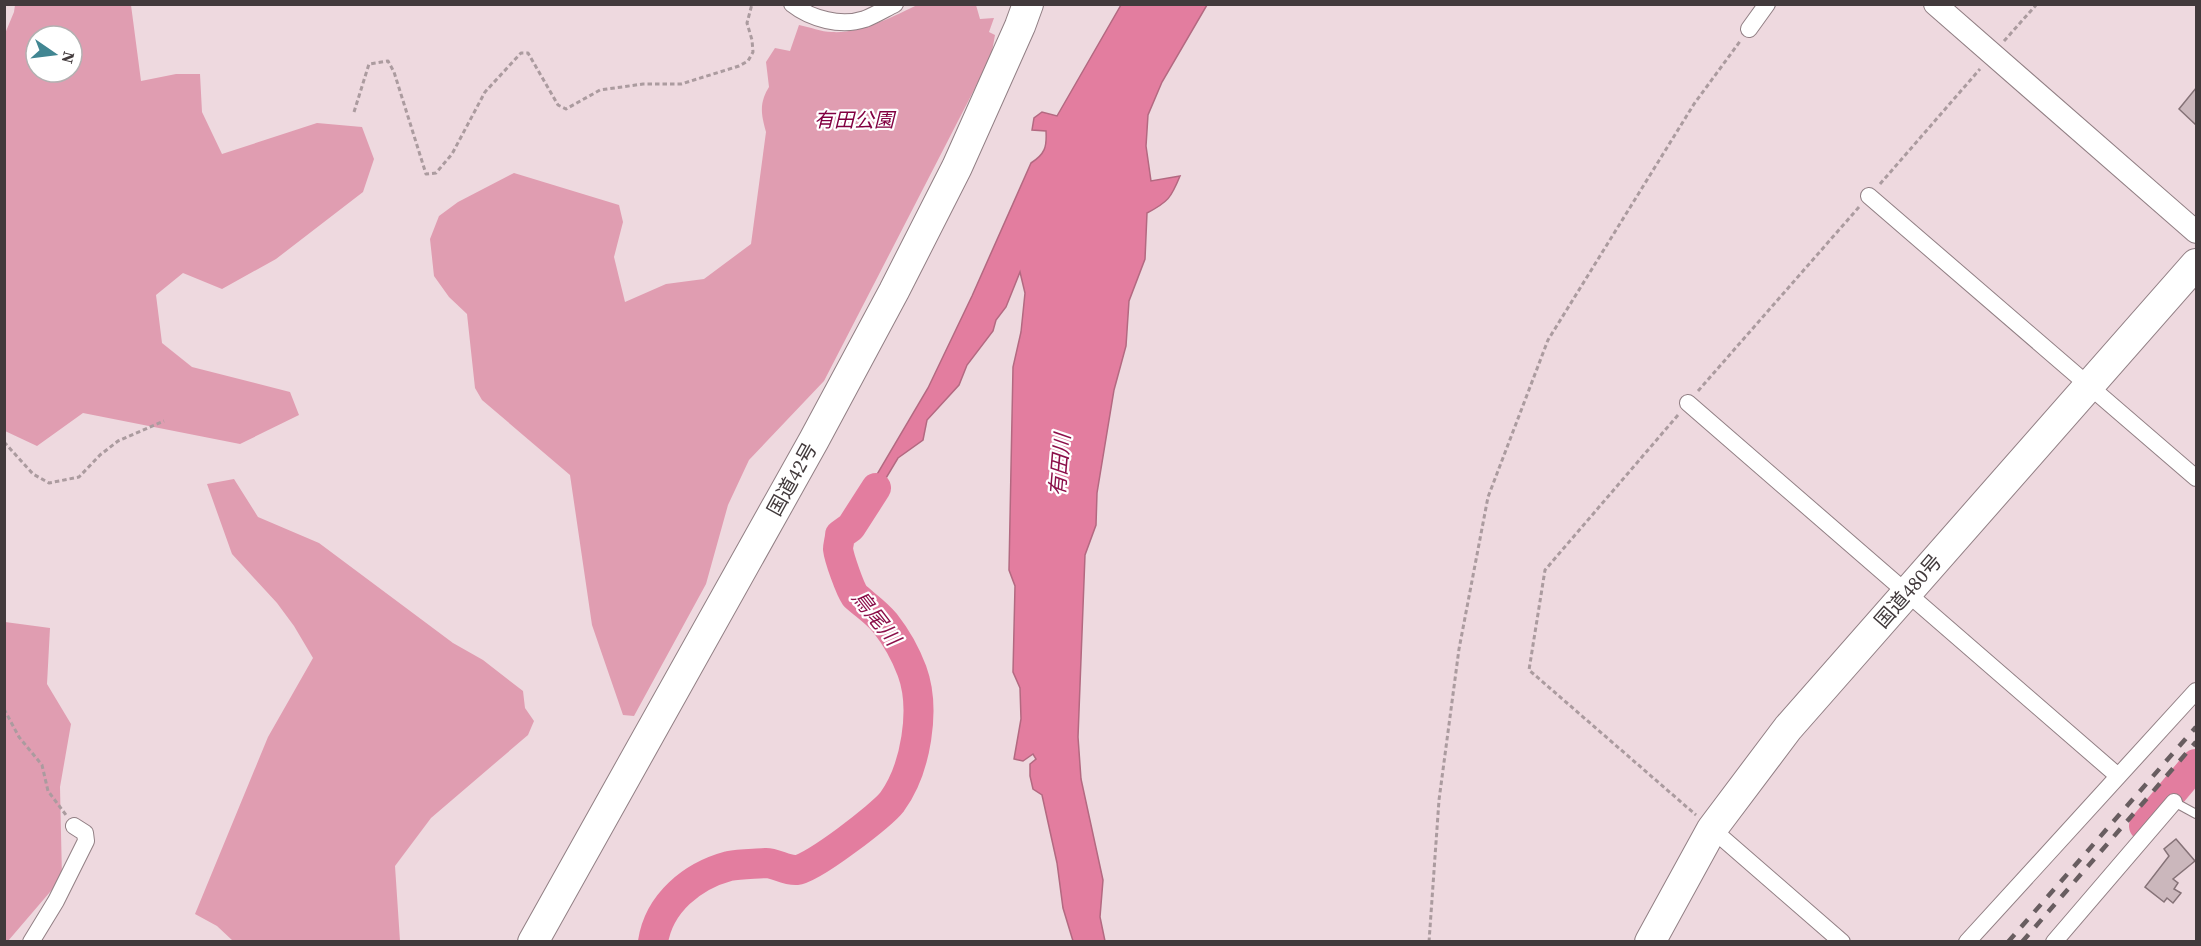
<svg xmlns="http://www.w3.org/2000/svg" width="2201" height="946" font-family="'Source Serif 4','Noto Sans JP',serif">
<style>
.green{fill:#e09db1;fill-rule:evenodd}
.water{fill:#e37d9f;stroke:#b36981;stroke-width:1.5}
.lines{fill:none;stroke-linecap:round;stroke-linejoin:round}
.river{stroke:#e37d9f;stroke-width:30}
.building{fill:#cbb7bc;stroke:#857277;stroke-width:1.5}
.lane-casing{stroke:#917f84;stroke-width:10}
.street-casing{stroke:#917f84;stroke-width:18}
.secondary-casing{stroke:#917f84;stroke-width:24}
.highway-casing{stroke:#917f84;stroke-width:32}
.path{stroke:#ab9b9f;stroke-width:3;stroke-dasharray:4.5 3;stroke-linecap:butt}
.lane{stroke:#fff;stroke-width:8}
.street{stroke:#fff;stroke-width:16}
.secondary{stroke:#fff;stroke-width:22}
.highway{stroke:#fff;stroke-width:30}
.rail{stroke:#685d60;stroke-width:4.5;stroke-dasharray:10 10;stroke-linecap:butt}
.labels{text-anchor:middle;stroke-width:4.5;stroke-linejoin:round;paint-order:stroke}
.park-label{font-size:20px;font-style:italic;fill:#820042;stroke:#fff}
.street-label{font-size:20px;fill:#423a3c;stroke:#fff}
.water-label{font-size:21px;font-style:italic;fill:#8c104a;stroke:#fff}
</style>
<rect width="100%" height="100%" fill="#eed9df"/>
<!-- green -->
<path class="green" d="M 919,4 L 976,5 L 980,19 L 994,18 L 989,32 L 995,35 L 991,57 L 824,381 L 749,460 L 728,505 L 706,584 L 634,716 L 623,715 L 592,625 L 570,475 L 482,400 L 475,388 L 467,314 L 449,297 L 434,276 L 430,239 L 439,216 L 458,202 L 514,173 L 619,205 L 623,222 L 614,257 L 625,302 L 666,284 L 704,279 L 751,244 L 766,132 C 761,114 759,103 769,87 L 766,62 L 775,48 L 790,51 L 799,25 C 810,27 821,32 832,32 C 859,34 895,16 919,4 Z
M 15,5 L 131,5 L 141,81 L 176,74 L 200,74 L 202,112 L 222,154 L 317,123 L 362,127 L 374,159 L 363,192 L 276,259 L 222,289 L 183,273 L 156,295 L 162,343 L 192,367 L 290,392 L 299,415 L 240,444 L 83,413 L 37,446 L 5,431 L 4,36 L 14,12 ZM 36,36 L 72,36 L 72,72 L 36,72 Z
M 234,479 L 258,517 L 319,543 L 453,643 L 483,660 L 523,691 L 525,708 L 534,721 L 528,735 L 431,818 L 395,866 L 400,941 L 233,941 L 217,926 L 195,914 L 268,737 L 313,658 L 294,626 L 277,603 L 232,554 L 207,484 Z
M 5,622 L 50,628 L 47,684 L 71,724 L 60,787 L 62,878 L 8,941 L 5,942 Z"/>
<!-- water -->
<path class="water" d="M 1121,5 L 1207,5 L 1162,82 L 1148,115 L 1146,146 L 1151,181 L 1180,176 C 1171,198 1168,202 1147,213 L 1145,259 L 1129,301 L 1126,346 L 1114,390 L 1097,493 L 1096,525 L 1085,555 L 1078,737 L 1081,779 L 1103,880 L 1100,917 L 1105,941 L 1073,941 L 1063,908 L 1057,863 L 1042,795 L 1033,789 L 1030,776 L 1030,764 L 1036,759 L 1033,754 L 1023,761 L 1014,759 L 1021,719 L 1020,688 L 1013,672 L 1015,586 L 1009,570 L 1013,367 L 1021,332 L 1025,293 L 1020,272 L 1006,307 L 996,320 L 993,331 L 967,365 L 959,385 L 927,420 L 923,440 L 898,458 L 883,483 L 877,507 L 855,526 L 856,510 L 928,388 L 972,296 L 1031,163 C 1045,154 1047,147 1046,131 L 1032,130 L 1034,118 L 1042,112 L 1057,116 Z"/>
<g class="lines">
<!-- river -->
<path class="river" d="M 2144,826 L 2196,764
M 653,942 C 659,903 692,876 729,866 C 740,864 754,864 766,863 C 776,863 786,871 797,870 C 812,869 882,815 892,802 C 916,769 926,709 912,671 C 906,655 896,637 885,623 C 876,612 865,605 855,596 C 850,589 839,558 838,549 C 838,545 840,539 840,535 L 851,527 L 876,488"/>
</g>
<!-- building -->
<path class="building" d="M 2196,88 L 2196,125 L 2179,109 Z
M 2176,839 L 2195,861 L 2173,879 L 2178,883 L 2174,889 L 2181,893 L 2173,903 L 2167,898 L 2164,902 L 2145,887 L 2169,856 L 2164,849 Z"/>
<g class="lines">
<!-- lane casing -->
<g class="lane-casing">
<path id="lane" d="M 2174,802 L 2196,814"/>
</g>
<!-- street casing -->
<g class="street-casing">
<path id="street" d="M 792,4 C 811,19 841,27 865,19 C 875,15 885,9 895,4
M 1749,29 L 1767,4
M 1869,196 L 2196,478
M 1688,403 L 2118,776
M 1712,829 L 1842,942
M 31,942 L 56,901 L 86,841 L 85,833 L 74,826
M 1967,942 L 2196,691
M 2054,942 L 2174,802"/>
</g>
<!-- secondary casing -->
<g class="secondary-casing">
<path id="secondary" d="M 1935,4 L 2196,232"/>
</g>
<!-- highway casing -->
<g class="highway-casing">
<path id="highway" d="M 533,942 L 814,440 L 894,291 L 957,167 L 1020,26 L 1028,4
M 1650,942 L 1712,829 L 1788,728 L 2196,264"/>
</g>
<!-- path -->
<path class="path" d="M 2004,41 L 2037,4
M 354,112 L 369,64 L 388,61 L 394,72 L 426,174 L 436,173 L 452,154 L 485,92 L 521,53 L 528,53 L 558,105 L 566,109 L 600,90 L 643,84 L 681,84 L 739,66 L 748,61 L 753,52 L 752,40 L 747,23 L 752,4
M 1880,184 L 1980,69
M 1698,391 L 1859,207
M 1678,415 L 1545,570 L 1529,670 L 1696,815
M 4,442 L 33,474 L 49,483 L 79,477 L 100,455 L 118,441 L 164,421
M 4,709 L 19,737 L 42,765 L 48,791 L 66,815
M 1429,942 L 1439,800 L 1459,649 L 1488,497 L 1548,340 L 1694,104 L 1741,40"/>
<!-- lane -->
<use href="#lane" class="lane"/>
<!-- street -->
<use href="#street" class="street"/>
<!-- secondary -->
<use href="#secondary" class="secondary"/>
<!-- highway -->
<use href="#highway" class="highway"/>
<!-- rail -->
<path class="rail" d="M 2008,942 L 2196,727
M 2022,942 L 2196,742"/>
</g>
<g class="labels">
<!-- park labels -->
<g class="park-label">
<text x="854" y="127">有田公園</text>
</g>
<!-- street labels -->
<g class="street-label">
<text transform="translate(792 479) rotate(-61)" y="7">国道42号</text>
<text transform="translate(1908 591) rotate(-49)" y="7">国道480号</text>
</g>
<!-- water labels -->
<g class="water-label">
<text transform="translate(1060 465) rotate(-85)" y="7">有田川</text>
<text transform="translate(876 618) rotate(52)" y="7">鳥尾川</text>
</g>
</g>
<!-- border -->
<rect width="2201" height="946" fill="none" stroke="#423a3c" stroke-width="12"/>
<!-- north arrow -->
<g transform="translate(54 54) rotate(104)"><circle r="28" fill="#ffffff" stroke="#b3b0b1" stroke-width="1.5"/>
<path d="M0-4.5L10 22L0 15L-10 22Z" fill="#418692"/>
<text y="-9" font-size="16" font-weight="bold" text-anchor="middle" fill="#423a3c">N</text>
</g>
</svg>
